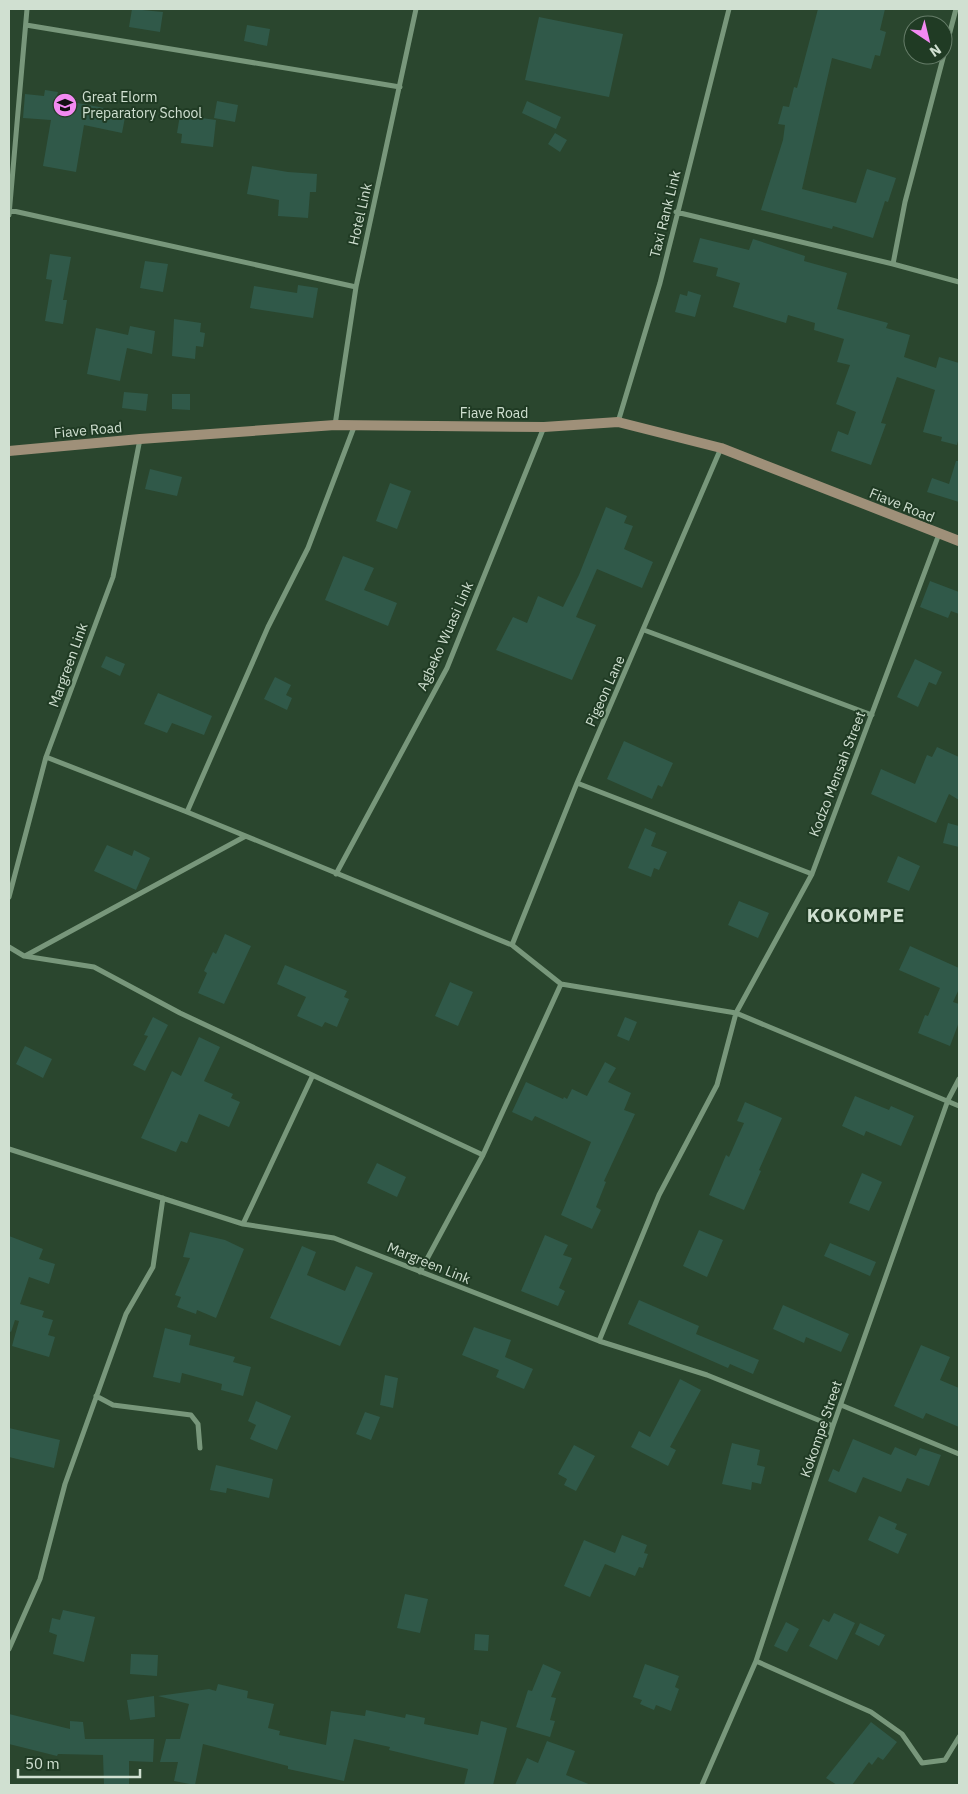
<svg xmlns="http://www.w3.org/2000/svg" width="968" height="1794" font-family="'IBM Plex Sans',sans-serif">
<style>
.building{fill:#305949}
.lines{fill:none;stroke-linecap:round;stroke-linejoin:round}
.street{stroke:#78977b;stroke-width:5}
.secondary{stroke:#9f9079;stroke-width:10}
.labels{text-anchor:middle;stroke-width:4;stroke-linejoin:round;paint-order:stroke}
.poi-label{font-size:14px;fill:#d0e0d1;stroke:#203b24;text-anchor:start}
.street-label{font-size:14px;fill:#d0e0d1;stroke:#203b24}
.district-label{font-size:19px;font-weight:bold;letter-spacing:1px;fill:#d0e0d1;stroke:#203b24}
</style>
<rect width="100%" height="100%" fill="#2a462e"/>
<!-- building -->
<path class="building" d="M 132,9 L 163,12 L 160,32 L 129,27 Z
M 818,9 L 885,9 L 880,30 L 886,32 L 880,56 L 875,55 L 871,69 L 832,58 L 802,189 L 856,203 L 867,169 L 896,178 L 888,202 L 885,201 L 873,238 L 833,226 L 832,229 L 761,210 L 783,140 L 785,125 L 778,124 L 783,106 L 789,107 L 794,87 L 797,88 Z
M 539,17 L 623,34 L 609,97 L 525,80 Z
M 247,25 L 270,29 L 267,46 L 244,41 Z
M 45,90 L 58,92 L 56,99 L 126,112 L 122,133 L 84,125 L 76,172 L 43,166 L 51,120 L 23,118 L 25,94 L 44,96 Z
M 217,101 L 238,105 L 235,122 L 214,118 Z
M 527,101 L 561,117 L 556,129 L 522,113 Z
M 180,115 L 216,120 L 213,147 L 181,143 L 182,134 L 177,133 Z
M 555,133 L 567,140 L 560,152 L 548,144 Z
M 252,166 L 288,172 L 317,174 L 316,192 L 310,192 L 308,218 L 278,216 L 279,200 L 247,194 Z
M 700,238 L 749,250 L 753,239 L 805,256 L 804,261 L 847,273 L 837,309 L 888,323 L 886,328 L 910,335 L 904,357 L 936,368 L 939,357 L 959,363 L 959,437 L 957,445 L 941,441 L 942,437 L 923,432 L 935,390 L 897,377 L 881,423 L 886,424 L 871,465 L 831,451 L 838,431 L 848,435 L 856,412 L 836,404 L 850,365 L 837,362 L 844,339 L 814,330 L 815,323 L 788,315 L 786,323 L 733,307 L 740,283 L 716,276 L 718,268 L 693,262 Z
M 50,254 L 71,257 L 63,300 L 67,300 L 63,324 L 45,321 L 52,280 L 46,279 Z
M 145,261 L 168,264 L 163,292 L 140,288 Z
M 298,285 L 318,288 L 313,318 L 250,308 L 254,286 L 297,293 Z
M 688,291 L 701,295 L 695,317 L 675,312 L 680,294 L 687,296 Z
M 174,319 L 201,323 L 200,332 L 205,333 L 203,347 L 196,346 L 195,359 L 172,356 Z
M 130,326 L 155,331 L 152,354 L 127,348 L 120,381 L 87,374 L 96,328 L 128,335 Z
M 124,392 L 148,394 L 146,411 L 122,408 Z
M 172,394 L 190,394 L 190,410 L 172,409 Z
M 956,461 L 959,461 L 959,502 L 927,492 L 932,478 L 949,484 Z
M 150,469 L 182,477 L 177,496 L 145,489 Z
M 390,483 L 411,491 L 397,529 L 376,521 Z
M 606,507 L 627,516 L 624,523 L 633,526 L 624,549 L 653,562 L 642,588 L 597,569 L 576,617 L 596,625 L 572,680 L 496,650 L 513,617 L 527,623 L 538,596 L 563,607 L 579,575 Z
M 343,556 L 374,568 L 364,590 L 397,603 L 388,626 L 325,600 Z
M 930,581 L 959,592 L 959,614 L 951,611 L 948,618 L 920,607 Z
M 106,656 L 125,664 L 120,676 L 101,667 Z
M 915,659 L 942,672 L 936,685 L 929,682 L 918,707 L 897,697 Z
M 275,677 L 291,685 L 286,695 L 292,698 L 287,710 L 264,699 Z
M 158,693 L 212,716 L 204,735 L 172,723 L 167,733 L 144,724 Z
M 624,741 L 673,763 L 662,787 L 658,785 L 652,799 L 607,779 Z
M 937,747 L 959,757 L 959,800 L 949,794 L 936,823 L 871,794 L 881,769 L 915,784 L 927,755 L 932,757 Z
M 948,823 L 959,826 L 959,847 L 943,843 Z
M 645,828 L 656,833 L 651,846 L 667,852 L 659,870 L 654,868 L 651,877 L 628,868 Z
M 107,845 L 132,856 L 134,850 L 150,858 L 136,890 L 94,871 Z
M 898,856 L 920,866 L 909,891 L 887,882 Z
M 739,901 L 769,913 L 758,938 L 728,925 Z
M 225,934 L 251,946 L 224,1004 L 198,993 L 207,973 L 204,971 L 213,952 L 216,954 Z
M 910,946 L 959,968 L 959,989 L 953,1002 L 959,1004 L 959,1022 L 950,1046 L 918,1033 L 925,1015 L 928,1016 L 940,988 L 899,970 Z
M 285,965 L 347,991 L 344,997 L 349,999 L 337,1027 L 325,1022 L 322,1027 L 297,1016 L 306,997 L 277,984 Z
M 450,982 L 473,992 L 458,1026 L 435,1016 Z
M 153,1017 L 168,1025 L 145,1071 L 133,1065 L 148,1036 L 144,1035 Z
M 625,1017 L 637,1022 L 629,1041 L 617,1036 Z
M 199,1037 L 220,1047 L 204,1081 L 233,1094 L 231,1098 L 240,1102 L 229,1127 L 199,1114 L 187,1143 L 181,1141 L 176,1152 L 141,1138 L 172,1071 L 181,1076 Z
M 25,1046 L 52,1059 L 43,1078 L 16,1064 Z
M 605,1062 L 616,1068 L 608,1082 L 631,1093 L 624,1110 L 635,1114 L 604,1181 L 606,1182 L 596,1207 L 601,1210 L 592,1229 L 561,1215 L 591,1142 L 535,1116 L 532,1121 L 512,1112 L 526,1082 L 563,1099 L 564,1097 L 567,1099 L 572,1089 L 587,1096 Z
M 855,1096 L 889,1110 L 891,1106 L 914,1116 L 901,1146 L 866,1131 L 864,1136 L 842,1126 Z
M 745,1102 L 782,1118 L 759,1170 L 761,1171 L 744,1210 L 709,1195 L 726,1155 L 729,1157 L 744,1123 L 737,1121 Z
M 377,1163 L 406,1177 L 397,1197 L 367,1183 Z
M 862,1173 L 882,1182 L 869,1211 L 849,1203 Z
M 699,1230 L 723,1240 L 707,1277 L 683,1266 Z
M 190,1232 L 225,1240 L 244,1249 L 216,1318 L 197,1310 L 196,1314 L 177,1307 L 181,1297 L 175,1295 L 190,1258 L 183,1257 Z
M 545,1235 L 568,1245 L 563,1255 L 572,1258 L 559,1288 L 565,1291 L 558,1306 L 521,1291 Z
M 9,1236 L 43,1249 L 39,1259 L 55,1264 L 49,1284 L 29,1277 L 20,1304 L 44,1311 L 42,1317 L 53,1320 L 48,1335 L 55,1337 L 49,1357 L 12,1346 L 19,1321 L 15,1320 L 11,1332 L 9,1331 Z
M 830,1243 L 876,1262 L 870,1276 L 824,1256 Z
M 302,1246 L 316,1252 L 307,1275 L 345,1291 L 356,1266 L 373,1273 L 340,1346 L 270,1318 Z
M 639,1300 L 699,1326 L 696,1334 L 759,1360 L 753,1374 L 730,1364 L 728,1368 L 628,1324 Z
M 783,1305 L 849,1334 L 841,1352 L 806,1337 L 804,1343 L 773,1329 Z
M 474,1327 L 511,1340 L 505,1357 L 533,1369 L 524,1389 L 496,1377 L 499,1370 L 462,1355 Z
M 165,1328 L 191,1335 L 189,1345 L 235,1357 L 233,1362 L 251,1367 L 243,1396 L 221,1390 L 222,1384 L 182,1373 L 180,1383 L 153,1377 Z
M 921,1345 L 950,1357 L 940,1380 L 959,1388 L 959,1427 L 926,1413 L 923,1419 L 894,1406 Z
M 385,1375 L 398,1378 L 393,1408 L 380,1405 Z
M 680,1379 L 701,1390 L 670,1447 L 676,1450 L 668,1466 L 631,1447 L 639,1431 L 650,1437 Z
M 256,1401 L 291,1416 L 277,1450 L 250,1439 L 256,1425 L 248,1421 Z
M 365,1412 L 380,1417 L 371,1440 L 356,1434 Z
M 9,1428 L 60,1440 L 54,1468 L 9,1457 Z
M 853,1439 L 891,1455 L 895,1447 L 916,1456 L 920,1448 L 941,1455 L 929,1486 L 907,1478 L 901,1492 L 863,1477 L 856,1493 L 828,1481 L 833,1469 L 839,1472 Z
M 732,1443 L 760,1450 L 757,1465 L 765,1467 L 761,1484 L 752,1482 L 751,1490 L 722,1484 Z
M 574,1445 L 595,1456 L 576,1491 L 564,1485 L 567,1479 L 558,1474 Z
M 216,1465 L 273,1479 L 269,1498 L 227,1488 L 226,1493 L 210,1490 Z
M 879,1516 L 897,1524 L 895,1529 L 907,1534 L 898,1554 L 868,1540 Z
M 622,1535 L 647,1545 L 644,1553 L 648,1554 L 643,1568 L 639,1567 L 635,1576 L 605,1564 L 590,1597 L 564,1586 L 584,1540 L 615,1553 Z
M 405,1594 L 428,1599 L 420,1633 L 397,1628 Z
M 63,1610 L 95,1617 L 84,1662 L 53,1654 L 57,1635 L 49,1632 L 52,1618 L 60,1620 Z
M 834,1613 L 855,1623 L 837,1660 L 809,1646 L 823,1619 L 829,1622 Z
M 786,1622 L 799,1629 L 787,1652 L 774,1646 Z
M 860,1623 L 885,1635 L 879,1646 L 855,1634 Z
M 475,1634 L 489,1635 L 488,1651 L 474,1650 Z
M 131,1654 L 158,1655 L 157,1676 L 130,1674 Z
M 543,1664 L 561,1672 L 551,1697 L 556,1698 L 550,1720 L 555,1721 L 550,1737 L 516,1727 L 528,1690 L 532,1691 Z
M 645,1664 L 679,1676 L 675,1687 L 679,1689 L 671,1711 L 656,1705 L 654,1710 L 640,1704 L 642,1700 L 633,1697 Z
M 218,1684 L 248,1691 L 247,1698 L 274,1704 L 268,1728 L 280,1731 L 279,1735 L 326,1745 L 331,1711 L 365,1716 L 366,1710 L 405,1718 L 406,1714 L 425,1718 L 424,1724 L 478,1735 L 481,1721 L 507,1728 L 493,1785 L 464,1785 L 468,1769 L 389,1750 L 390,1747 L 354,1739 L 344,1781 L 288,1769 L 288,1766 L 203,1744 L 195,1785 L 174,1781 L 178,1762 L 160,1762 L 166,1739 L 180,1739 L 189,1704 L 158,1696 L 209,1689 L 216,1691 Z
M 154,1696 L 155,1717 L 130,1720 L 127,1700 Z
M 9,1714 L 70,1729 L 70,1721 L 83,1722 L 85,1739 L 154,1739 L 153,1762 L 129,1761 L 129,1785 L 104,1785 L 103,1755 L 58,1754 L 57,1756 L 9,1744 Z
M 871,1722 L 897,1742 L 883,1760 L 878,1757 L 872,1765 L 869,1762 L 852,1785 L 837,1785 L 826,1778 Z
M 547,1741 L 575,1751 L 566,1775 L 591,1785 L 515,1785 L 527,1758 L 538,1763 Z"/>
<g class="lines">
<!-- street -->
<path class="street" d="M 26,25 L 400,87
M 9,210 L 356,287
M 676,212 L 893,264 L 959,282
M 9,215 L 27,9
M 893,264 L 905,202 L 956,9
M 618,422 L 660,283 L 729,9
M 335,425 L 356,287 L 416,9
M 644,630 L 872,715
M 46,757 L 187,812 L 512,945 L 561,984 L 736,1013 L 959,1106
M 577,783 L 812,874
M 187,812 L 268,627 L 308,548 L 354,427
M 336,874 L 447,668 L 544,427
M 9,897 L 46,757 L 113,577 L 140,439
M 512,945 L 577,783 L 721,448
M 9,947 L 24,956 L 94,967 L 180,1013 L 483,1155
M 25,956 L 244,837
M 9,1149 L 243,1224 L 334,1238 L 599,1341 L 707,1375 L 833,1426
M 243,1224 L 312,1077
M 420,1272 L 483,1155 L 561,984
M 599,1341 L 659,1195 L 717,1085 L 736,1013 L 812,874 L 939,534
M 96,1396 L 113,1405 L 191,1415 L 198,1424 L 200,1448
M 841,1405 L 959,1454
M 9,1649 L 40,1579 L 65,1484 L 126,1314 L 153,1267 L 163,1198
M 756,1661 L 871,1712 L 902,1734 L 922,1763 L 945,1760 L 959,1737
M 702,1785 L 756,1661 L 833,1426 L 948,1100 L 959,1079"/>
<!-- secondary -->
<path class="secondary" d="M 9,451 L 140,439 L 335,425 L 544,427 L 618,422 L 721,448 L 959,541"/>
</g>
<!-- icons -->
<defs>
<g id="school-disc" transform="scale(1.25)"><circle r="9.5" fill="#f38af2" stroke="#203b24"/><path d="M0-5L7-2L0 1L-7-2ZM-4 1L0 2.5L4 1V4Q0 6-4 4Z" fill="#111"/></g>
</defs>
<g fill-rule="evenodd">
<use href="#school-disc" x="65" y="105"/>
</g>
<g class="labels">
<!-- poi labels -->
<g class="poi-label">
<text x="82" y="102">Great Elorm<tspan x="82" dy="16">Preparatory School</tspan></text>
</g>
<!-- street labels -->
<g class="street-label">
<text transform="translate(360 214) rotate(-77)" y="5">Hotel Link</text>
<text transform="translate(665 214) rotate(-76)" y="5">Taxi Rank Link</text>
<text x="494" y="418">Fiave Road</text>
<text transform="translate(88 430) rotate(-5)" y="5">Fiave Road</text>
<text transform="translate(902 505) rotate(22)" y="5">Fiave Road</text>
<text transform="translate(445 636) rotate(-66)" y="5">Agbeko Wuasi Link</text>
<text transform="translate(68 665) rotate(-70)" y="5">Margreen Link</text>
<text transform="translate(605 691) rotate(-66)" y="5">Pigeon Lane</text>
<text transform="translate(837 774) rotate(-69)" y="5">Kodzo Mensah Street</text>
<text transform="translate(429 1263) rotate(22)" y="5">Margreen Link</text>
<text transform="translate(821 1429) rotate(-71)" y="5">Kokompe Street</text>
</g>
<!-- district labels -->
<g class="district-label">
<text x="856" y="922">KOKOMPE</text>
</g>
</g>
<!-- border -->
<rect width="968" height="1794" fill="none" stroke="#d0e0d1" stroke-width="20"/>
<!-- north arrow -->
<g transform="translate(928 40) rotate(145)"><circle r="24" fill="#203b24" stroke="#667d69"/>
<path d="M0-4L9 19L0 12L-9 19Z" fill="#f38af2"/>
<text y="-8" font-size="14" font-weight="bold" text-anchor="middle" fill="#d0e0d1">N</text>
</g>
<!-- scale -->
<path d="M18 1769v8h122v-8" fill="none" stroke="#d0e0d1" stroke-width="2.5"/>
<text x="25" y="1769" font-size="15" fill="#d0e0d1" stroke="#203b24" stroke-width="4" paint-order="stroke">50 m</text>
</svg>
